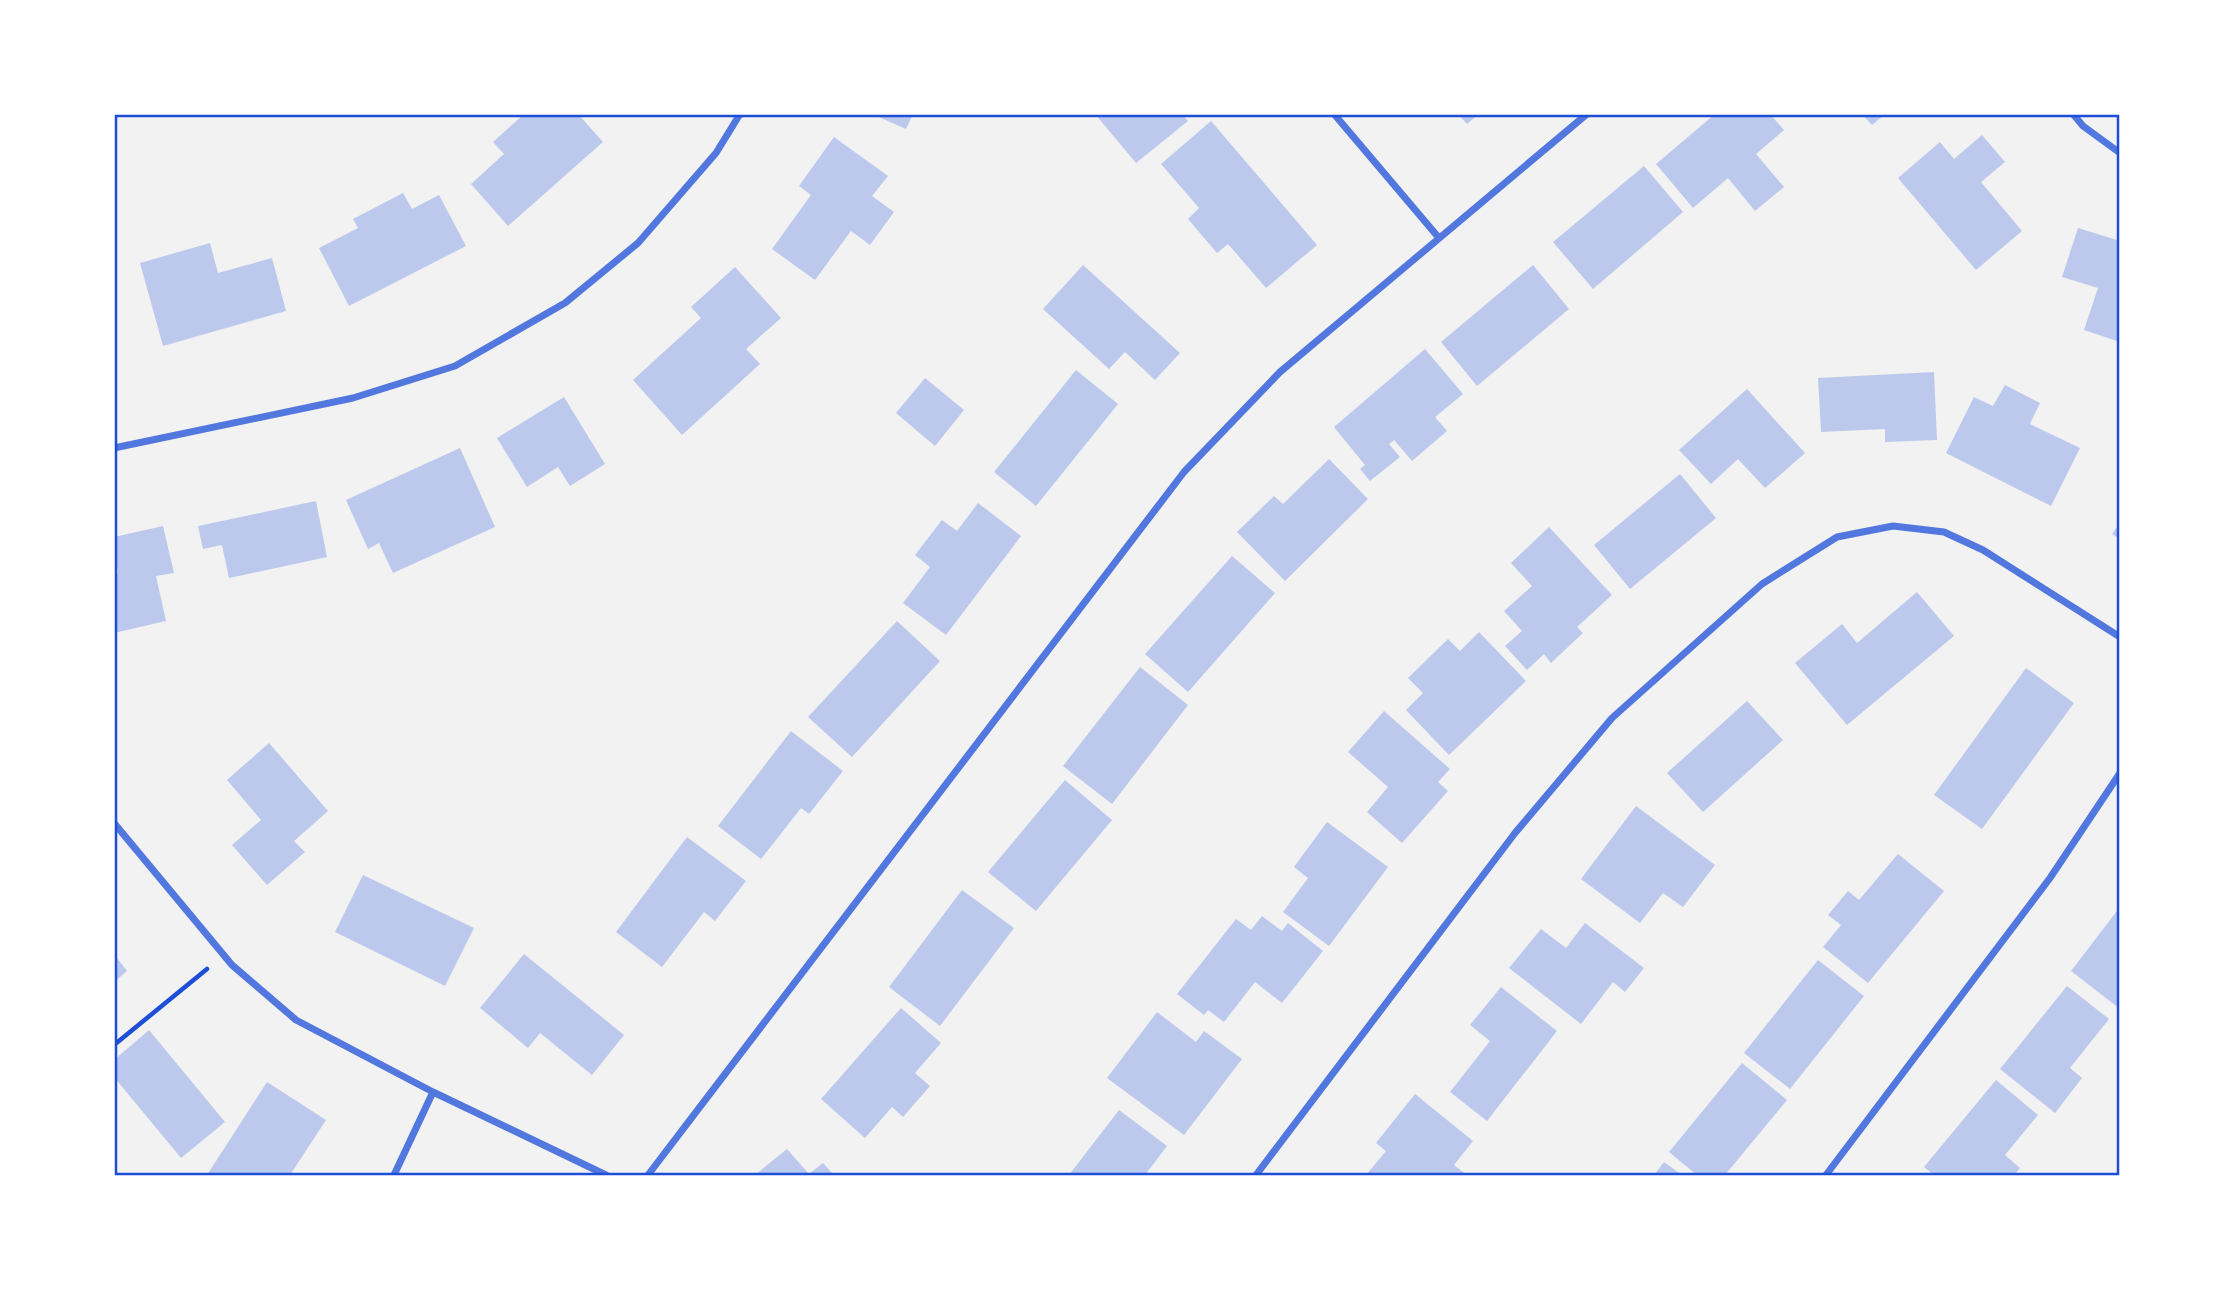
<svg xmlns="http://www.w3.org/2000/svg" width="2234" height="1289" font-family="'Roboto Condensed',sans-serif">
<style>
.building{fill:#bdc9ec}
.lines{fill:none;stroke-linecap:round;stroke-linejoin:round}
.path{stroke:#1d4ed8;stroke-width:4.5}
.minor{stroke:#5277de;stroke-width:7}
.neatline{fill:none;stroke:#1d4ed8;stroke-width:2.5}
</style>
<rect width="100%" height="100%" fill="#f2f2f2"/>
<!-- building -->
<path class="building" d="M 524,114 L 578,114 L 603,142 L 508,226 L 471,184 L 504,154 L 493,142 Z
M 872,114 L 913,114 L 906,129 Z
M 1095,114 L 1182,114 L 1188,121 L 1136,163 Z
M 1458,114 L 1479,114 L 1467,124 Z
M 1715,114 L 1770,114 L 1784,130 L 1756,154 L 1784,187 L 1755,211 L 1728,178 L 1693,208 L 1656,164 Z
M 1862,114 L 1885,114 L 1872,125 Z
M 1211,121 L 1317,245 L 1266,288 L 1228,244 L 1217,253 L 1188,219 L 1199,208 L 1161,164 Z
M 1982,135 L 2005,162 L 1981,182 L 2022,231 L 1976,270 L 1898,178 L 1940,142 L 1954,159 Z
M 834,137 L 888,176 L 872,196 L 894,212 L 870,245 L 851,231 L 815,280 L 772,249 L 811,195 L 799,186 Z
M 1644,166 L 1683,212 L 1593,289 L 1553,242 Z
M 403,193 L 412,209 L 439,195 L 466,246 L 349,306 L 319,248 L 358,228 L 353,219 Z
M 2078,228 L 2120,241 L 2120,342 L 2084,330 L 2098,288 L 2062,277 Z
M 210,243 L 218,273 L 272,258 L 286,311 L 163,346 L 140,263 Z
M 1083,265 L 1180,353 L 1155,380 L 1125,352 L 1109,369 L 1043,309 Z
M 1533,265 L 1569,309 L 1477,386 L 1441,342 Z
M 735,267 L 781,318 L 746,349 L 760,364 L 682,435 L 633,380 L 701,318 L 691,307 Z
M 1425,349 L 1463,394 L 1435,417 L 1447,431 L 1412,461 L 1394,440 L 1389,444 L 1400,457 L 1370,481 L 1360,469 L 1365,465 L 1334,427 Z
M 1076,370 L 1118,404 L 1036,506 L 994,472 Z
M 1934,372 L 1937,440 L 1885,442 L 1885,429 L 1821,432 L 1818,378 Z
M 925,378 L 964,410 L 935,446 L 896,413 Z
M 2005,385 L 2040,403 L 2030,424 L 2080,448 L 2051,506 L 1946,453 L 1974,397 L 1993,406 Z
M 1747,389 L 1805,453 L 1765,488 L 1738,459 L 1711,484 L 1679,450 Z
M 564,397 L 605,464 L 570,486 L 558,467 L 527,487 L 497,438 Z
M 460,448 L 495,527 L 393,573 L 379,543 L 368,549 L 346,500 Z
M 1329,459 L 1368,499 L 1285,581 L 1237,532 L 1274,496 L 1283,504 Z
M 1680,474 L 1716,518 L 1630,589 L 1594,545 Z
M 316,501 L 327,557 L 229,578 L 222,545 L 203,549 L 198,526 Z
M 978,503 L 1021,536 L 946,635 L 903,603 L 930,567 L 915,555 L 942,520 L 957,531 Z
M 2120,523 L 2120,539 L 2112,534 Z
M 163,526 L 174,573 L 156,576 L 166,621 L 114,633 L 114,574 L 118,573 L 114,552 L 114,537 Z
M 1549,527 L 1612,595 L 1577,627 L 1583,633 L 1551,663 L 1544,654 L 1527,670 L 1505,646 L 1522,631 L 1504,611 L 1532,586 L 1511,563 Z
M 1232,556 L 1275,593 L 1188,692 L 1145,654 Z
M 1917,592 L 1954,636 L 1847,725 L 1795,663 L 1842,624 L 1857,643 Z
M 897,621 L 940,661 L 852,757 L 808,717 Z
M 1479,632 L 1526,681 L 1449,755 L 1406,710 L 1423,693 L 1408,678 L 1448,639 L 1460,651 Z
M 1140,667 L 1188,705 L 1112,804 L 1063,766 Z
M 2026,668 L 2074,703 L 1982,829 L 1934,795 Z
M 1747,701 L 1783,740 L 1703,812 L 1667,773 Z
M 1384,711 L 1450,769 L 1438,782 L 1448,791 L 1402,843 L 1367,812 L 1388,787 L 1348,752 Z
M 791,731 L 843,771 L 809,814 L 801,808 L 761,859 L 718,826 Z
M 269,743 L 328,811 L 294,841 L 305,852 L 267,885 L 232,845 L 261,820 L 227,780 Z
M 1065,780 L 1112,820 L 1036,911 L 988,872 Z
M 1636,806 L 1715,865 L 1683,907 L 1663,893 L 1640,923 L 1581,879 Z
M 1327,822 L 1388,867 L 1329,946 L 1283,912 L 1308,878 L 1294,867 Z
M 687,837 L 746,881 L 715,921 L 704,912 L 662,967 L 616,932 Z
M 1898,854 L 1944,891 L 1868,983 L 1823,947 L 1841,925 L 1828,915 L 1848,891 L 1859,900 Z
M 363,875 L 474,928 L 445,986 L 335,932 Z
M 962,890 L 1014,928 L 940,1026 L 889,987 Z
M 2120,907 L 2120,1009 L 2071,971 Z
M 1262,916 L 1282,931 L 1288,923 L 1323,951 L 1282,1003 L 1255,982 L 1224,1022 L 1208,1010 L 1204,1015 L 1177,994 L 1236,919 L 1251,930 Z
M 1585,923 L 1644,968 L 1625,992 L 1613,982 L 1581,1024 L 1509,968 L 1541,929 L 1566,948 Z
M 114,954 L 127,971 L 114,982 Z
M 524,954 L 624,1035 L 592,1075 L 540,1033 L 528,1048 L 480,1008 Z
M 1818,960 L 1864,996 L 1790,1089 L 1744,1053 Z
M 2067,986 L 2109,1019 L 2070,1068 L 2082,1078 L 2055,1113 L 2000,1069 Z
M 1501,987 L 1557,1031 L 1487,1121 L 1450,1092 L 1490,1041 L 1470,1025 Z
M 901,1008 L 941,1043 L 915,1073 L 930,1086 L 903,1117 L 892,1107 L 865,1138 L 821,1099 Z
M 1157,1012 L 1196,1042 L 1204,1031 L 1242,1059 L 1184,1135 L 1107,1078 Z
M 149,1030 L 225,1122 L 181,1158 L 114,1077 L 114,1060 Z
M 1742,1063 L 1787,1100 L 1725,1175 L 1697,1175 L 1669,1152 Z
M 1996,1080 L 2038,1115 L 2005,1155 L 2020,1168 L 2014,1175 L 1934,1175 L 1924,1167 Z
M 267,1082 L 326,1120 L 290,1175 L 207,1175 Z
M 1415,1094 L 1473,1141 L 1454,1165 L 1467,1175 L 1366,1175 L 1386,1151 L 1376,1143 Z
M 1119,1110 L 1167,1146 L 1145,1175 L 1069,1175 Z
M 787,1149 L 809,1174 L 823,1163 L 834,1175 L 755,1175 Z
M 1664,1162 L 1682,1175 L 1654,1175 Z"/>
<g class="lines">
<!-- path -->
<path class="path" d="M 114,1045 L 207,969"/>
<!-- minor -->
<path class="minor" d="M 1334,114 L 1439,238
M 2073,114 L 2083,126 L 2120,153
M 114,448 L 353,398 L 455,366 L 565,303 L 638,243 L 716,153 L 740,114
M 114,823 L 232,965 L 296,1020 L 433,1092 L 606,1175
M 394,1175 L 433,1092
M 648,1175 L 1184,472 L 1280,372 L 1587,114
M 1256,1175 L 1515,833 L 1612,718 L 1762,584 L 1837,537 L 1893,526 L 1944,532 L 1983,550 L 2120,637
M 1826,1175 L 2050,878 L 2120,773"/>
</g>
<!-- border -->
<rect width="2234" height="1289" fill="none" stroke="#ffffff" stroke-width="231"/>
<rect x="116" y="116" width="2002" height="1058" class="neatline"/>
</svg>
